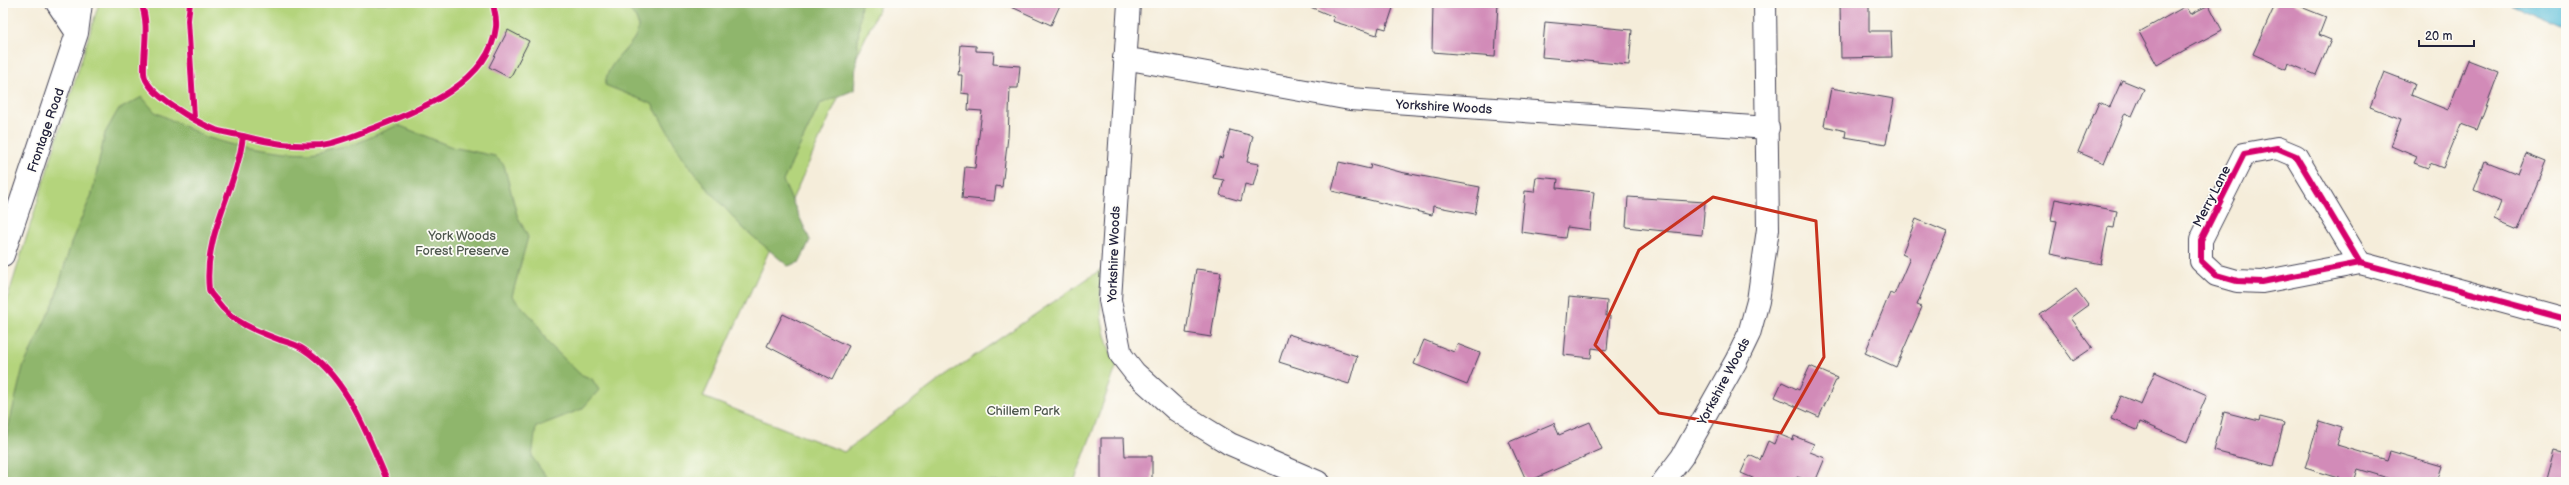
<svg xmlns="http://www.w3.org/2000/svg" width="2569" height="485" font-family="'Balsamiq Sans',sans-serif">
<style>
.green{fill:#b4d47c;stroke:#6b7b5c}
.forest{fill:#8fb66c;stroke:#586c54}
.water{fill:#5abed8;stroke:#3e708a}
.building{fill:#d28bb8}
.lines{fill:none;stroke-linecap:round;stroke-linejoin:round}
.minor-casing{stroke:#424053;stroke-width:24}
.minor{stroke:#fff;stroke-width:22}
.cycleway-casing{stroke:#fdfcf7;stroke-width:8}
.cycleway{stroke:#d6006c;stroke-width:6}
.marked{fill:none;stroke:#c8321e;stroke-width:3;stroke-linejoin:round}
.labels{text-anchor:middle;stroke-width:3.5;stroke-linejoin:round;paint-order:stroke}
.street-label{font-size:13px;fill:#22223b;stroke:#fdfcf7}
.park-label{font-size:13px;fill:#4e574e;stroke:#fdfcf7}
</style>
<rect width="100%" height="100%" fill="#fdfcf7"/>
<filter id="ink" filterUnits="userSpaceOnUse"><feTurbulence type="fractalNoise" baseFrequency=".025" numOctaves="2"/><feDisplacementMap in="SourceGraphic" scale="8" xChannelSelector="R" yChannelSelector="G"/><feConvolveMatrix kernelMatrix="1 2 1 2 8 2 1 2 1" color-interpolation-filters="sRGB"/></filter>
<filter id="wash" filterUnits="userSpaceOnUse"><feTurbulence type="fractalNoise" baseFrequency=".012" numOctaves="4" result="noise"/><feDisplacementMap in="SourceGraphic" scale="16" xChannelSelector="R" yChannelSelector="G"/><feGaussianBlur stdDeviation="0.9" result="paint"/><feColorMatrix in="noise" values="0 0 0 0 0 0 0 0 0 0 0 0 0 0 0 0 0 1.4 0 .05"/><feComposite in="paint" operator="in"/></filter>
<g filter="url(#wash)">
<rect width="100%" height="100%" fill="#f5edda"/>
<!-- green -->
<path class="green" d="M 99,3 L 881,3 L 703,397 L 844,452 L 945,376 L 1103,268 C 1098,302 1100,335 1117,365 L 1074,482 L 3,482 L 3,313 Z"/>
<!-- forest -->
<path class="forest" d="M 621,3 L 861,3 L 854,90 L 820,104 L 783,181 L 810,240 L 800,262 L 788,266 L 743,228 L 705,186 L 682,156 L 652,104 L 605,85 C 606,81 606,76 608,73 C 619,47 661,32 621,3 Z
M 142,97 L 155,112 L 206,137 L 230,144 L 285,152 L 310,153 L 355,144 L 398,125 L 452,147 L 495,156 L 504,165 L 517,215 L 528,237 L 512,296 L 536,322 L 548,343 L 580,374 L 592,379 L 599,390 L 582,409 L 536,427 L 532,457 L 550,482 L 7,482 L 5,472 L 7,433 L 23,367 L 54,302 L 72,240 L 92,194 L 105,133 L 118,110 Z"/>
<!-- water -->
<path class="water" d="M 2511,3 L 2566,3 L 2566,27 Z"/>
<g id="blocks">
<!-- building -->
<path class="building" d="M 1003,3 L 1061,3 L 1051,25 Z
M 1301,3 L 1379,3 L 1393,8 L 1386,29 L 1379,27 L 1377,35 L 1332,21 L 1334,17 Z
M 1433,3 L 1498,3 L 1495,57 L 1432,52 Z
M 1840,3 L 1869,3 L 1869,31 L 1891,31 L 1892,57 L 1841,58 Z
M 2276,3 L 2291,3 L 2326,17 L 2319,35 L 2331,40 L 2316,75 L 2288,63 L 2286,69 L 2253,54 Z
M 2209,5 L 2222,30 L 2157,65 L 2139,32 L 2186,6 L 2191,14 Z
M 1545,22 L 1632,30 L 1629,65 L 1542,57 Z
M 508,30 L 529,41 L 510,78 L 489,67 Z
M 961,45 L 976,46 L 976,51 L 994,52 L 993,64 L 1020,66 L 1018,88 L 1010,88 L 1008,137 L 1002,187 L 996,186 L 994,201 L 962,198 L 965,167 L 975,168 L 982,111 L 968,110 L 969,94 L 961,93 L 962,75 L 958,75 Z
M 2468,60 L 2499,72 L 2477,130 L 2461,124 L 2443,168 L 2430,163 L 2428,168 L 2414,163 L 2417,157 L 2391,146 L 2401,119 L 2370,107 L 2384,72 L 2415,84 L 2411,95 L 2448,110 Z
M 2122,80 L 2144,89 L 2132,116 L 2125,113 L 2104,163 L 2078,152 L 2099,102 L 2110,107 Z
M 1831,88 L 1894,99 L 1886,144 L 1845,137 L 1846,131 L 1824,126 Z
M 1230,130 L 1253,136 L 1247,162 L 1259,164 L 1253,186 L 1245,184 L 1241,201 L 1220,195 L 1224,180 L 1213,178 L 1219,157 L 1222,158 Z
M 2526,154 L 2546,162 L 2518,230 L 2494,220 L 2501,202 L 2474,190 L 2485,161 L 2518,174 Z
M 1339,162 L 1370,169 L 1371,164 L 1400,172 L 1480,187 L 1475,214 L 1433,206 L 1432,215 L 1332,191 Z
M 1536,177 L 1558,179 L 1557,188 L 1594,192 L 1590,230 L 1567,227 L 1565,238 L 1521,232 L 1525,191 L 1534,192 Z
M 1628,197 L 1705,202 L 1702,235 L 1626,227 Z
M 2055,199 L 2117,211 L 2114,228 L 2108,227 L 2101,264 L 2050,254 L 2057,221 L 2051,220 Z
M 1916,219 L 1947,232 L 1917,305 L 1922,307 L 1896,367 L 1865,353 L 1890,293 L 1894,295 L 1910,258 L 1902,254 Z
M 1196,269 L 1221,272 L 1211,337 L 1186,333 Z
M 2076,289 L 2088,305 L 2070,318 L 2092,348 L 2073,361 L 2040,315 Z
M 1569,297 L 1607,301 L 1606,316 L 1610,316 L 1607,350 L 1592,348 L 1591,358 L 1564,355 Z
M 783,314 L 849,346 L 832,380 L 767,346 Z
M 1288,334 L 1357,356 L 1349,384 L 1279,362 Z
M 1424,340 L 1454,352 L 1457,344 L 1480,353 L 1467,385 L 1414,364 Z
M 1810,366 L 1837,378 L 1819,417 L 1775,397 L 1782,382 L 1799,390 Z
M 2155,372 L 2207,395 L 2187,442 L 2140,422 L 2137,430 L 2111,419 L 2121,396 L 2141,404 Z
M 2224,412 L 2259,421 L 2260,417 L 2284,423 L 2273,466 L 2214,451 Z
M 2319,421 L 2342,428 L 2337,445 L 2387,460 L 2390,451 L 2442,466 L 2437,482 L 2401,482 L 2358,469 L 2354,482 L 2351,482 L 2305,468 Z
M 1590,422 L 1602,449 L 1527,482 L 1509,442 L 1554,423 L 1559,435 Z
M 1778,434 L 1793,440 L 1794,436 L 1814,444 L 1810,452 L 1825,458 L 1815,482 L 1797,477 L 1795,482 L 1762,482 L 1741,473 L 1749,455 L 1760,460 L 1768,441 L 1774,444 Z
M 1101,438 L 1124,438 L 1125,456 L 1152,456 L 1152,482 L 1101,482 Z
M 2554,450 L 2566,453 L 2566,482 L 2546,479 Z"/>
</g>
</g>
<g filter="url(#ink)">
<use href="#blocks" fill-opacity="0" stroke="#424053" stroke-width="1"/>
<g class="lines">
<!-- minor casing -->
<g class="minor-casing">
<path id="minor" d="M 57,3 L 77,33
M 1129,3 L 1110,300 L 1121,355 L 1135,373 L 1176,410 L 1204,428 L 1230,444 L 1318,482
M 1124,58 L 1350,99 L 1768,128
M 3,255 L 77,33 L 81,3
M 2360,263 L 2296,156 L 2277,148 L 2244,154 L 2201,240 L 2201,261 L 2216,275 L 2237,281 L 2262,282 L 2360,263 L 2566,319
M 1663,482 L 1682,457 L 1736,361 L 1749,334 L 1758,301 L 1768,229 L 1765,3"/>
</g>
<!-- minor -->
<use href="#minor" class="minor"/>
<!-- cycleway casing -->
<g class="cycleway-casing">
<path id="cycleway" d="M 141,3 C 150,25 143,49 144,73 C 145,94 198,123 216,130 C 225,133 235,134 243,136 C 237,189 203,234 209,289 C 209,293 214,297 217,301 C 232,322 256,331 280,340 C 287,342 296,344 303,349 C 348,378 367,435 388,482
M 190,3 L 188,20 L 194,118
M 243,136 C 269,143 294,147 321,145 C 340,143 359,133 376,127 C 420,110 490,82 496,27 C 497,19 494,11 493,3
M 2360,263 L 2296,156 L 2277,148 L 2244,154 L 2201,240 L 2201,261 L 2216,275 L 2237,281 L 2262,282 L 2360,263 L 2566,319"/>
</g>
<!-- cycleway -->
<use href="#cycleway" class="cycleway"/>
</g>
</g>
<!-- marked area -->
<path class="marked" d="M 1713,197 L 1816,221 L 1824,357 L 1781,433 L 1659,413 L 1595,345 L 1639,250 Z"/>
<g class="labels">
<!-- street labels -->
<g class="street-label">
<text transform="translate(1444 106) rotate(3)" y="5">Yorkshire Woods</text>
<text transform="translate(45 130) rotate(-71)" y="5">Frontage Road</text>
<text transform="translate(2211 196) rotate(-63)" y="5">Merry Lane</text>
<text transform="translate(1113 254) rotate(-88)" y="5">Yorkshire Woods</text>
<text transform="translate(1723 381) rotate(-62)" y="5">Yorkshire Woods</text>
</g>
<!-- park labels -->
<g class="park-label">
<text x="462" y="240">York Woods<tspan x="462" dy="15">Forest Preserve</tspan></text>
<text x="1023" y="415">Chillem Park</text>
</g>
</g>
<!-- margin -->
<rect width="2569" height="485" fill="none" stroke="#fdfcf7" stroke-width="16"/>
<!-- scale -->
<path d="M2419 40v6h55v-6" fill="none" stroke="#22223b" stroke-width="2"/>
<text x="2425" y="40" font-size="12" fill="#22223b" stroke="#fdfcf7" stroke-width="3" paint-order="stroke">20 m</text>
</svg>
